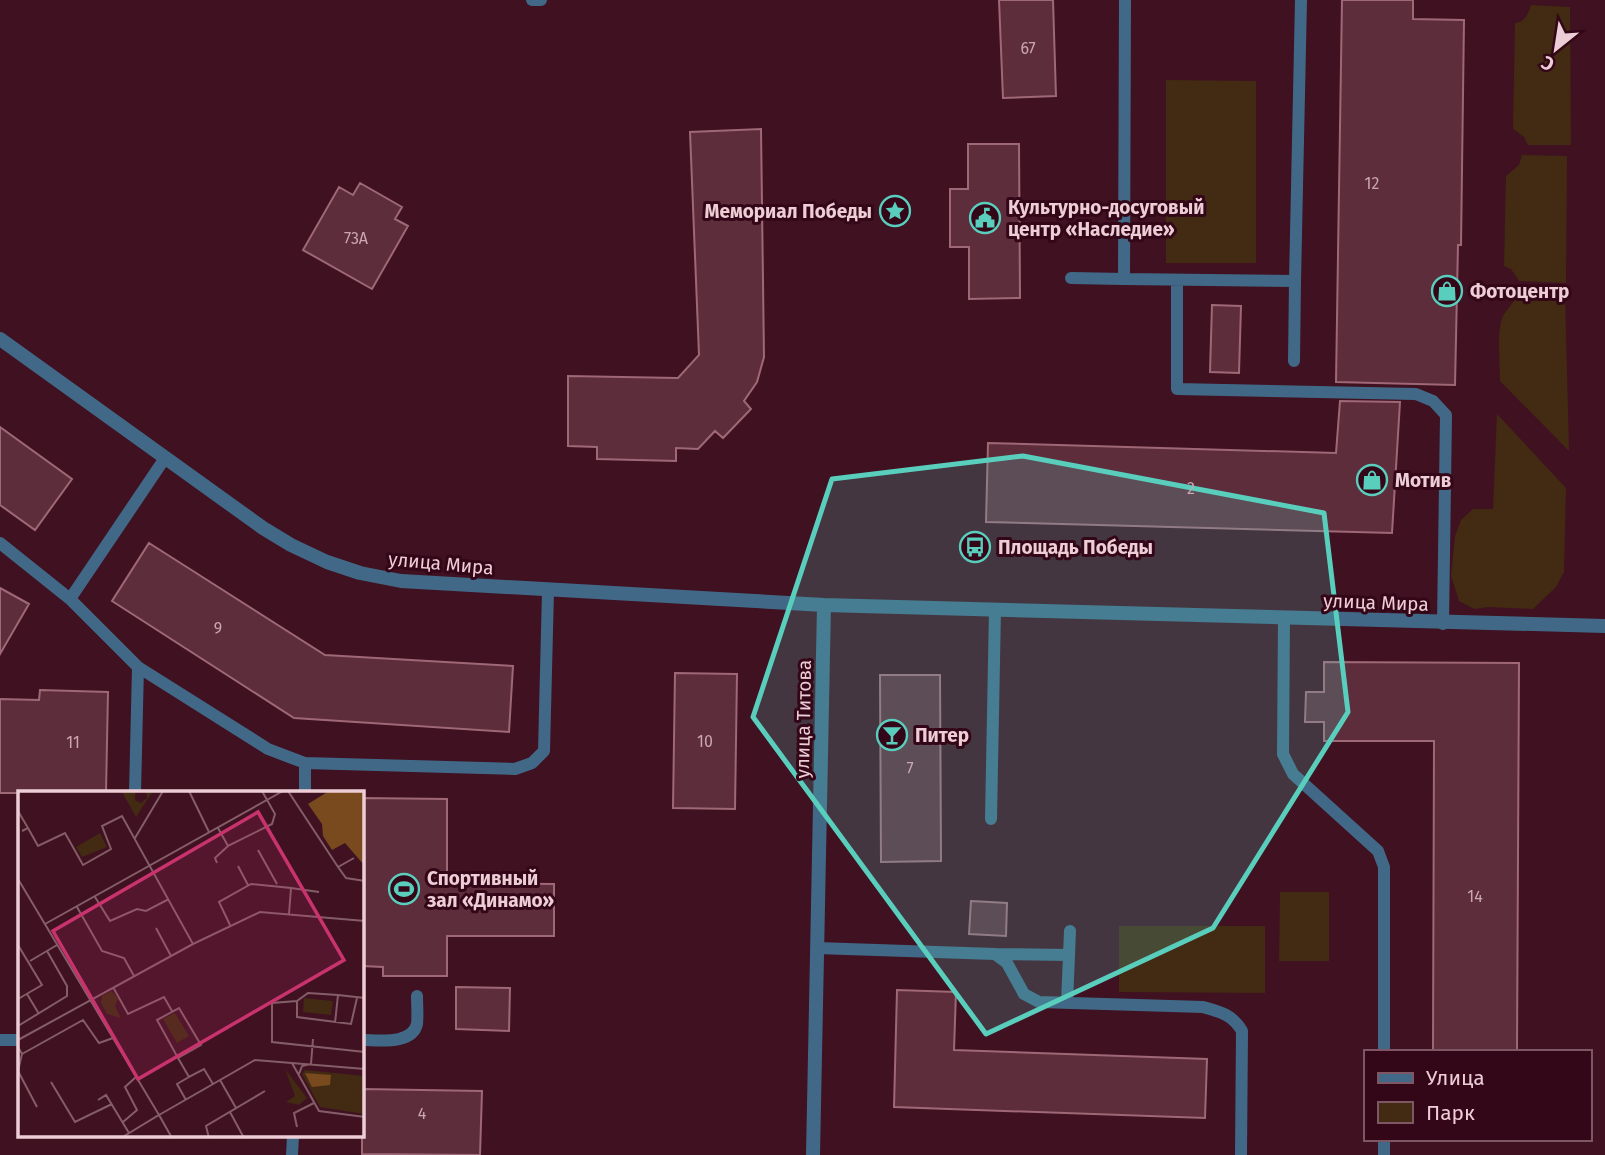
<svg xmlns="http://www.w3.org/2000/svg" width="1605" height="1155" font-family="'Fira Sans',sans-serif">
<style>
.green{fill:#432a13}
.building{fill:#5e2d3c;stroke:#9f6877;stroke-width:2}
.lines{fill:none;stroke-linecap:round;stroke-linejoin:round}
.service{stroke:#416987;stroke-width:12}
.tertiary{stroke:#416987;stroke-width:14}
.marked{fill:#5acebd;fill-opacity:0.2;stroke:#5acebd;stroke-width:5;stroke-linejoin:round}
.labels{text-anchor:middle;stroke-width:6;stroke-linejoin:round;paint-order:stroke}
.number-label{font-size:16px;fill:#caa6b0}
.poi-label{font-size:19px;font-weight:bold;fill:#eeced6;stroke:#340718;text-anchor:start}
.street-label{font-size:19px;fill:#eeced6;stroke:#340718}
.inset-road{fill:none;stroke:#855d69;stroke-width:2}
.view{fill:#c9336d;fill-opacity:0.15;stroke:#c9336d;stroke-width:3.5}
.inset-edge{fill:none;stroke:#eeced6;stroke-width:3.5}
</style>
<rect width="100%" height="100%" fill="#3f1121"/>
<!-- green -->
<path class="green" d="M 1531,5 L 1570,7 L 1571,145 L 1528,145 L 1524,137 L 1513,129 L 1515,23 C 1525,22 1528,14 1531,5 Z
M 1166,80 L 1256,81 L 1256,263 L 1166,263 Z
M 1522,155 L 1567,156 L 1566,283 L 1519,281 L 1511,269 L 1504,266 L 1506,176 L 1519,165 Z
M 1517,293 L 1565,294 L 1569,451 L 1500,381 C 1500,362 1497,340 1501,322 C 1503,310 1515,305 1517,293 Z
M 1497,414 L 1566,488 L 1564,572 L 1556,587 L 1533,609 L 1489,607 L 1474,609 L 1459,601 L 1451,576 L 1455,536 L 1461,520 L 1473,509 L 1493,509 Z
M 1280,892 L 1329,892 L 1329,961 L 1279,961 Z
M 1119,926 L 1265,926 L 1265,993 L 1119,992 Z"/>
<!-- building -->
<path class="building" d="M 999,0 L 1053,0 L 1056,96 L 1003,98 Z
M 1342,0 L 1413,0 L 1413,19 L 1464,20 L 1461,245 L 1458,245 L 1455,385 L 1336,382 Z
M 761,129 L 764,357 L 757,382 L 744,401 L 751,409 L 723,438 L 715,431 L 698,449 L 676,448 L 676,461 L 597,459 L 597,447 L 568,446 L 568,376 L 678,378 L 699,355 L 690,132 Z
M 968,144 L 1019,144 L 1020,298 L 969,299 L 969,247 L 950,247 L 950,189 L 968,189 Z
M 360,183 L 402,207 L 395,219 L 408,226 L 372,289 L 303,250 L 339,187 L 353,195 Z
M 1212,305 L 1241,306 L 1239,373 L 1210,372 Z
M 1340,401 L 1400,402 L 1392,533 L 986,522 L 988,443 L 1336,453 Z
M 0,427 L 72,479 L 35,530 L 0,505 Z
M 149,543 L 325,655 L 513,666 L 509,732 L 294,718 L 112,601 Z
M 0,588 L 29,604 L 0,654 Z
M 1324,662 L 1519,663 L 1517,1052 L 1433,1052 L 1434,741 L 1324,741 L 1324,722 L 1305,722 L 1306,692 L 1324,692 Z
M 675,673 L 737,674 L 735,809 L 673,808 Z
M 880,675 L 940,675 L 941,861 L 881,862 Z
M 40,690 L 108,692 L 106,793 L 0,793 L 0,699 L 39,700 Z
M 362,798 L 447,799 L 447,883 L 554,884 L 554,936 L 447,936 L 447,976 L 383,976 L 383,967 L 362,966 Z
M 971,901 L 1007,903 L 1006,936 L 969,934 Z
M 456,987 L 510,988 L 509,1031 L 456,1029 Z
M 897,990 L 956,992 L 954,1050 L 1207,1059 L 1205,1118 L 894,1107 Z
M 362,1089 L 482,1091 L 480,1155 L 362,1154 Z"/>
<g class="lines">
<!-- service -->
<path class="service" d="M 532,0 L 541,0
M 1125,0 L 1124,279 L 1295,281 L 1301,0
M 1071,278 L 1124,279
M 1177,280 L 1177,389 L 1416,394 L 1433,401 L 1446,415 L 1443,624
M 1294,361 L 1295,281
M 165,458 L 70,599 L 138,667 L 268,749 L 305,763 L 515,769 L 532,763 L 544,751 L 548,591
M 0,543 L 70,599
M 1284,619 L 1283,754 L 1293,774 L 1378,851 L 1384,867 L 1384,1052
M 135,793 L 138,667
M 305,793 L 305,763
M 991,819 L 995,609
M 817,948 L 995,954 L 1007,963 L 1024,994 L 1039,1002 L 1203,1007 C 1221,1012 1233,1015 1242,1031 L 1241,1155
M 995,954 L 1069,955
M 1067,1003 L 1070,931
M 0,1040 L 19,1040
M 362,1040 C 379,1040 412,1045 417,1024 C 418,1015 417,1005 417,996
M 292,1155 L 293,1136
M 1384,1155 L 1384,1139"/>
<!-- tertiary -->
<path class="tertiary" d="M 0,339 L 263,528 L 291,545 L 327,562 L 360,573 L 401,581 L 824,605
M 813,1155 L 824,605 L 1605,626"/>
</g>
<!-- marked area -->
<path class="marked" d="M 1023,456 L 1324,513 L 1348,712 L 1213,928 L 986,1034 L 753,717 L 832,479 Z"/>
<!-- icons -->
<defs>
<g id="sight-ring" transform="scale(1.575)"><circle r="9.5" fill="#340718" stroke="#5acebd" stroke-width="1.5"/><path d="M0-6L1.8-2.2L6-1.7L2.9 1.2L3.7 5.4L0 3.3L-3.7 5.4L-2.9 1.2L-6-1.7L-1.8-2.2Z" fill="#5acebd"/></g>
<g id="civic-ring" transform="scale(1.575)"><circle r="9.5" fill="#340718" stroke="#5acebd" stroke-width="1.5"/><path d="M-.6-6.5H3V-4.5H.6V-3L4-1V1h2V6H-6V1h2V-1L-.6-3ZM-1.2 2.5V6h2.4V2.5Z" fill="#5acebd"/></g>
<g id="shop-ring" transform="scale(1.575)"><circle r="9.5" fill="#340718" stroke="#5acebd" stroke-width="1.5"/><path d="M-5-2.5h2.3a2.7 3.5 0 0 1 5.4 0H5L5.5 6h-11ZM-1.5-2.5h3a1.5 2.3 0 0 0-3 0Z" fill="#5acebd"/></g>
<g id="bus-ring" transform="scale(1.575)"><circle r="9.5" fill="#340718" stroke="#5acebd" stroke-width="1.5"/><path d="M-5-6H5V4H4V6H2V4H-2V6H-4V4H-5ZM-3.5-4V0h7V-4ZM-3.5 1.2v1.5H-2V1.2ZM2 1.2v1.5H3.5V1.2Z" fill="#5acebd"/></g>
<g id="bar-ring" transform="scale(1.575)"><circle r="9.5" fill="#340718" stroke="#5acebd" stroke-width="1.5"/><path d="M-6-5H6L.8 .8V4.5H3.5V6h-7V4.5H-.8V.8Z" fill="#5acebd"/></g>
<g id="stadium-ring" transform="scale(1.575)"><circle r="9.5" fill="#340718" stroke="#5acebd" stroke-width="1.5"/><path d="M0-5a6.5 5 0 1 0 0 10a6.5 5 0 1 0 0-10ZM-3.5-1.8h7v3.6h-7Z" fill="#5acebd"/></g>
</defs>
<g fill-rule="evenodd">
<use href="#sight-ring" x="895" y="211"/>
<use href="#civic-ring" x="985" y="218"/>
<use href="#shop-ring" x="1447" y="291"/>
<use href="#shop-ring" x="1372" y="480"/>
<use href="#bus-ring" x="975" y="547"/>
<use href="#bar-ring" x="892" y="735"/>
<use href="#stadium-ring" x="404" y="889"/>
</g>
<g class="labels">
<!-- number labels -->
<g class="number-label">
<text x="1028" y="54">67</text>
<text x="1372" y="189">12</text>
<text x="356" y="244">73А</text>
<text x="1191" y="494">2</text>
<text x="218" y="634">9</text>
<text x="705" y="747">10</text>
<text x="73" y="748">11</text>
<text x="910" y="774">7</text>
<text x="1475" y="902">14</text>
<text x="422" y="1119">4</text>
</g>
<!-- poi labels -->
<g class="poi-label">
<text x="1008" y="214">Культурно-досуговый<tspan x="1008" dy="22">центр «Наследие»</tspan></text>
<text x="872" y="218" text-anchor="end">Мемориал Победы</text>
<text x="1470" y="298">Фотоцентр</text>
<text x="1395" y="487">Мотив</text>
<text x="998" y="554">Площадь Победы</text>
<text x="915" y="742">Питер</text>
<text x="427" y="885">Спортивный<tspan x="427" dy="22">зал «Динамо»</tspan></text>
</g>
<!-- street labels -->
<g class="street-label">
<text transform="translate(441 563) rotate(5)" y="7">улица Мира</text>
<text transform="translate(1376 602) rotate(2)" y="7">улица Мира</text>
<text transform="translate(803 719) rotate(-89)" y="7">улица Титова</text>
</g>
</g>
<!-- overview -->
<g transform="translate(18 791)">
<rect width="346" height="346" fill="#3f1121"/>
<path d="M 117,0 L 117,9 L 123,12 L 129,7 L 128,0 L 135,0 L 118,26 L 104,1 ZM 82,42 L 89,56 L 64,66 L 58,56 ZM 94,200 L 100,208 L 97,215 L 103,227 L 89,223 L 83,212 L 84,205 ZM 286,207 L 315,210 L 313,224 L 285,221 ZM 157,222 L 171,245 L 159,252 L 145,228 ZM 267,278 L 289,307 L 281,314 L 268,311 L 277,305 ZM 287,279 L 346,285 L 346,323 L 302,316 L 284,283 Z" fill="#432a13"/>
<path d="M 311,0 L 346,0 L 346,74 L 327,52 L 314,59 L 305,45 L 304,33 L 290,13 ZM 287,282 L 313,284 L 312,294 L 294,296 Z" fill="#784a1d"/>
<path class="inset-road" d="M 171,0 L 191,41M 270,0 L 320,76 L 336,67M 0,20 L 10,37 L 4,40M 200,37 L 210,55 L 254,33 L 257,23 L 244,0M 117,47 L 145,0M 240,59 L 259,93M 199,72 L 197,67 L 210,55M 220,75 L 230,94M 320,76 L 328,87 L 347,90M 0,88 L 141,324 L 237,269 L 347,278M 273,97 L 301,101M 77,106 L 92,130 L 119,118 L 128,120 L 151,108M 59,116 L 84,160 L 106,167 L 116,185M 27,133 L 265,0M 212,134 L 201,111 L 233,93 L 273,97 L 271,123M 138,137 L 153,165M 175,153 L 242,121 L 347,130M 0,154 L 24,194 L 0,208M 12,170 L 39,154M 95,196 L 110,223 L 146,206 L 154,220M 9,203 L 21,223M 339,207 L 333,233 L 279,226 L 279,210 L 290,202 L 320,204 L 347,207M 279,210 L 254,212 L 254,251 L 347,261M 317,232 L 320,204M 0,235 L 49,205 L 49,195 L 29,160M 0,249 L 175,153 L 104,25 L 84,35 L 93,58 L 65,74 L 47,42 L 20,55 L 10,37M 0,256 L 4,263 L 0,280M 4,263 L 65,229 L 81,252 L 95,247M 160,267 L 183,254 L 161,217 L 139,229 L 160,267 L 171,286 L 186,278 L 195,293M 274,272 L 301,320 L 347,326M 0,280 L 19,316M 281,283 L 284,275 L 293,273 L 295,248M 202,289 L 218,317M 33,291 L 57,331 L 94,313M 80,309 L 88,304 L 111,342M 168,309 L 159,293 L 171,286M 212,321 L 226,347M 105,331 L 119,319 L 107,296 L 118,286M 279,336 L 276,322 L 296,312M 103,347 L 141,324 L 154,347M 191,347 L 188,335 L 247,300"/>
<path class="view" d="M 240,21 L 326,169 L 120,288 L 35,140 Z"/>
<rect width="346" height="346" class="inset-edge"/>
</g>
<!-- legend -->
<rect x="1364" y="1050" width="228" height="91" fill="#340718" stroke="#7e5764" stroke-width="2"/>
<rect x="1378" y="1073" width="35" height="10" fill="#416987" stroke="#7e5764" stroke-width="2"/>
<text x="1426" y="1085" font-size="21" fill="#eeced6">Улица</text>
<rect x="1378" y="1102" width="35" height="21" fill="#432a13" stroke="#7e5764" stroke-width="2"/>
<text x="1426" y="1120" font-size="21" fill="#eeced6">Парк</text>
<!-- north arrow -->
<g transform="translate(1556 49) rotate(210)" stroke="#340718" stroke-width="5" paint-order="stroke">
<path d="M0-5L12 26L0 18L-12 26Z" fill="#eeced6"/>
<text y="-10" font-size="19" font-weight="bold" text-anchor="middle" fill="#eeced6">С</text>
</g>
</svg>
